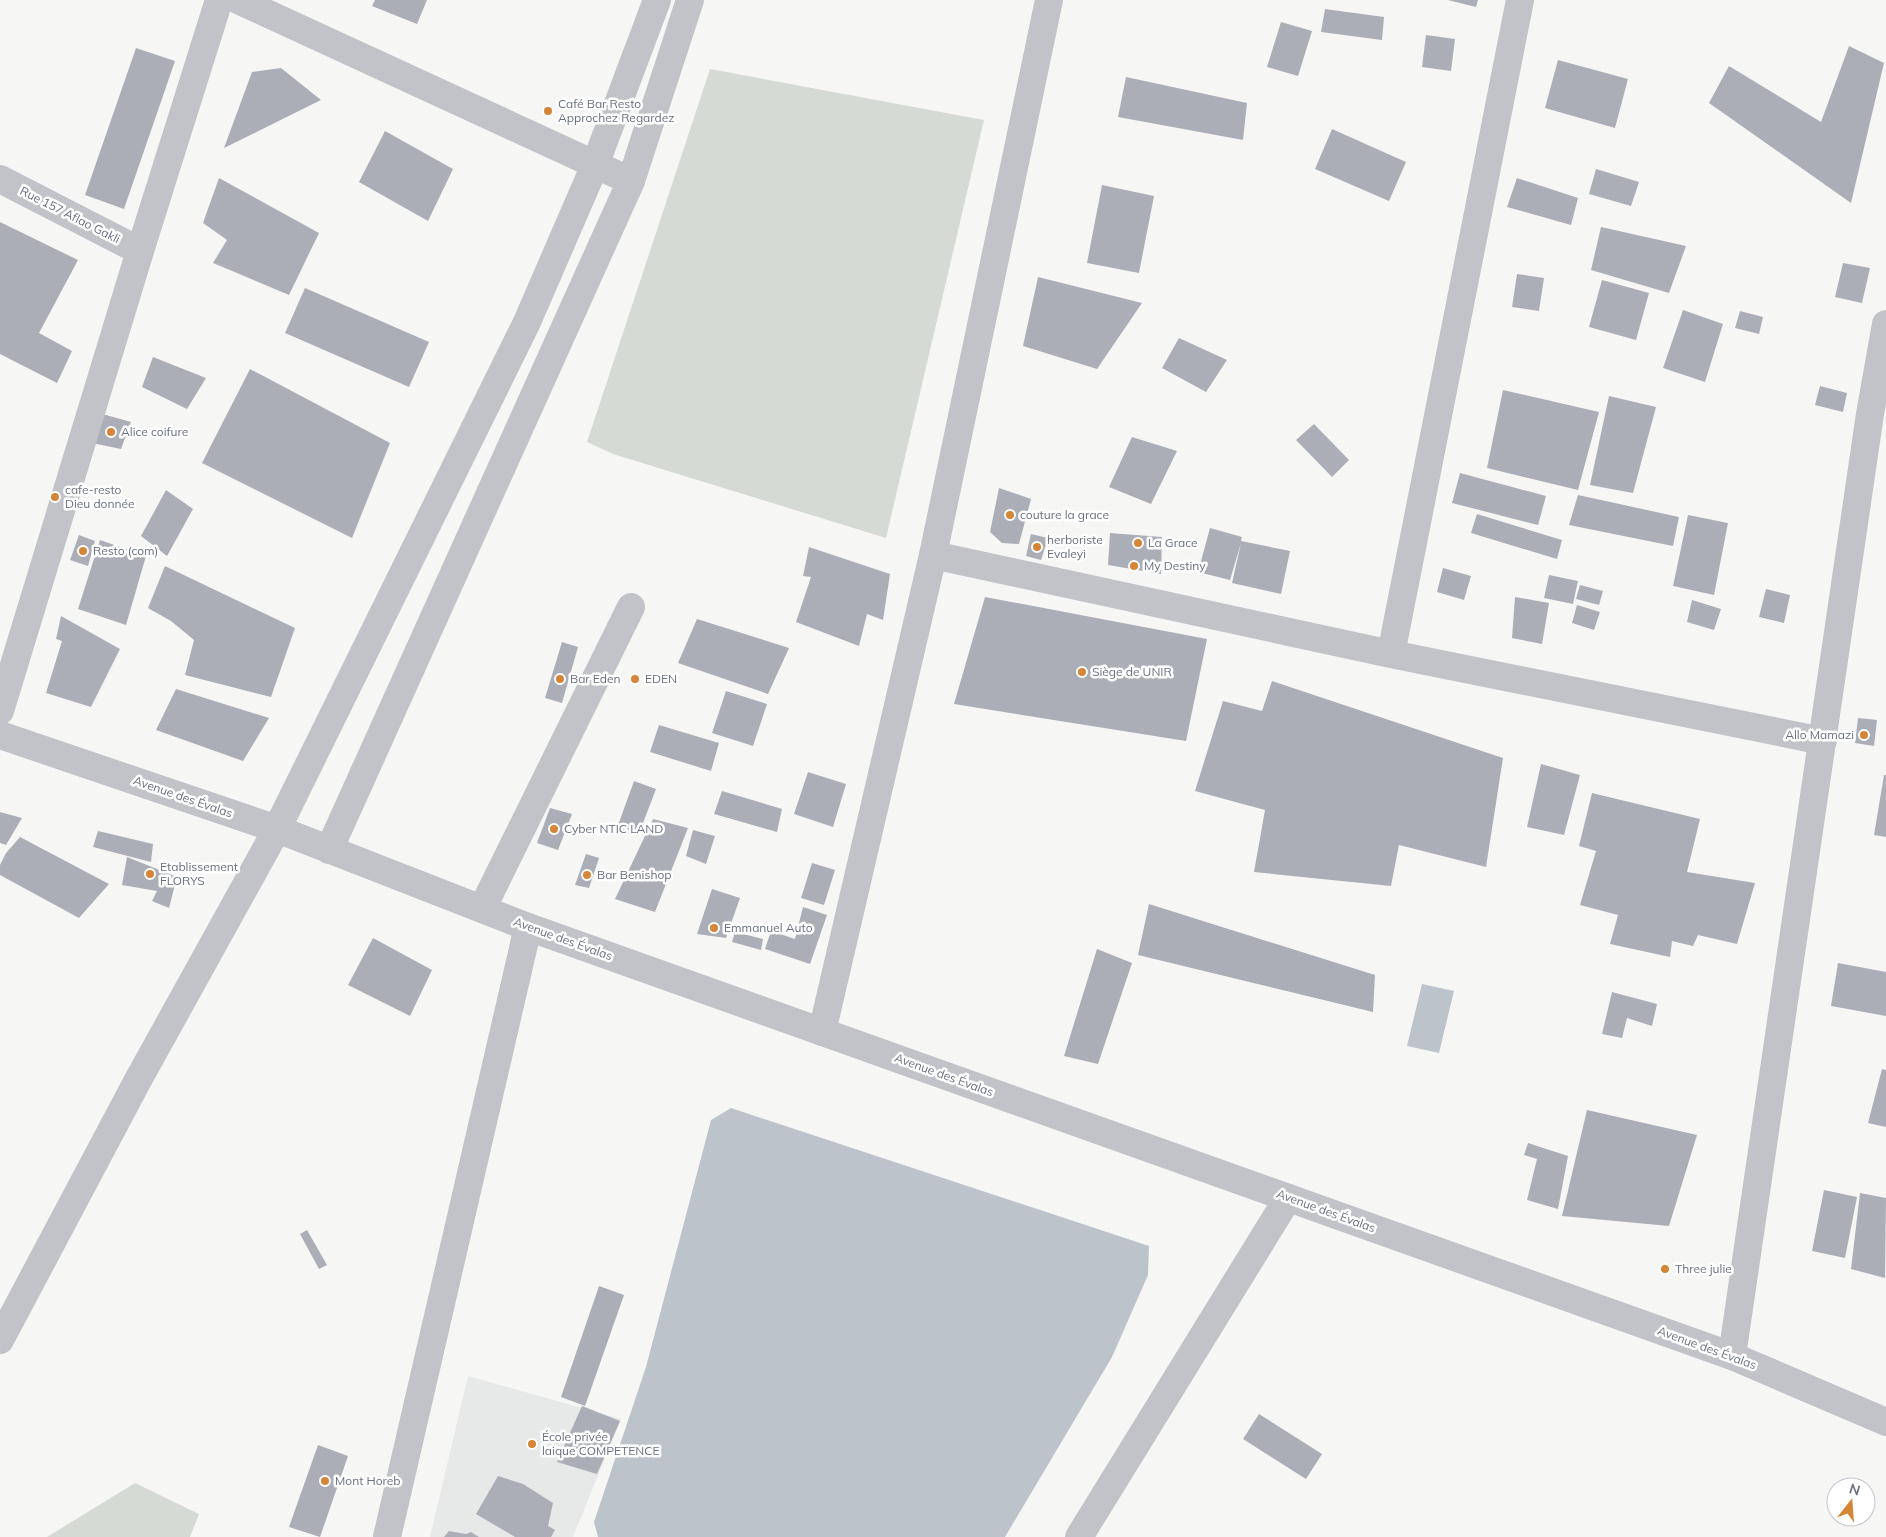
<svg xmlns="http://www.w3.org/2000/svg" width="1886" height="1537" font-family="Mulish,sans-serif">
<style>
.built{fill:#e7e8e8}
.green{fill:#d5dbd4}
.water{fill:#bcc3ca}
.building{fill:#abaeb7}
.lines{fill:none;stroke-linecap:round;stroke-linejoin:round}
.minor{stroke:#c1c3c8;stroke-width:28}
.tertiary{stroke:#c1c3c8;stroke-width:28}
.poi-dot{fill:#d48537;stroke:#fff;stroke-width:2}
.labels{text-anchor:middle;stroke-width:5;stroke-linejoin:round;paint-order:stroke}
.poi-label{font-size:12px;fill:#697083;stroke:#fff;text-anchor:start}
.street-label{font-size:12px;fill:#697083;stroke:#fff}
</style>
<rect width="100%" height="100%" fill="#f6f7f4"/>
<!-- built -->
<path class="built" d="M 468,1376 L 621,1419 L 573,1537 L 430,1537 Z"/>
<!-- green -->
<path class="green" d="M 710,69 L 984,120 L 886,538 L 613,454 L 587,442 Z
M 135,1483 L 199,1514 L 190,1537 L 47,1537 Z"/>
<!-- water -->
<path class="water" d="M 1422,984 L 1454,991 L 1439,1053 L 1407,1046 Z
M 731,1108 L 1149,1246 L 1148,1275 L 1112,1357 L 1005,1537 L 598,1537 L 594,1522 L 646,1367 L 711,1120 Z"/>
<!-- building -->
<path class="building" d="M 375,0 L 427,0 L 417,24 L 372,6 Z
M 1448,0 L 1478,0 L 1476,7 Z
M 1325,9 L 1384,17 L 1382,40 L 1321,32 Z
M 1281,22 L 1312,31 L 1298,76 L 1267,67 Z
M 1426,35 L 1455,39 L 1451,71 L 1422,67 Z
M 1849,46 L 1884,63 L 1851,203 L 1709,103 L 1729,66 L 1821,122 Z
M 136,48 L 175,61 L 124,209 L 85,195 Z
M 1558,60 L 1628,79 L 1615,128 L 1545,108 Z
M 281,68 L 321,100 L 224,148 L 252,72 Z
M 1126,77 L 1247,103 L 1243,140 L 1118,117 Z
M 1332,129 L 1406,162 L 1389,201 L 1315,169 Z
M 385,131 L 453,169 L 428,221 L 359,182 Z
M 1596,169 L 1639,182 L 1631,206 L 1589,194 Z
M 219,178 L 319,233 L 289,295 L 213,263 L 227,240 L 203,223 Z
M 1517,178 L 1578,198 L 1571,225 L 1507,207 Z
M 1102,185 L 1154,196 L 1139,273 L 1087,263 Z
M 0,222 L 78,260 L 39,333 L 72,351 L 57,383 L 0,354 Z
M 1601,227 L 1686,246 L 1669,293 L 1591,270 Z
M 1843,263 L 1870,268 L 1862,303 L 1835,297 Z
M 1517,274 L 1544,278 L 1539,311 L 1512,307 Z
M 1038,277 L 1142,303 L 1097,369 L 1023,346 Z
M 1602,280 L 1649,293 L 1636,340 L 1589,327 Z
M 305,288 L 429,342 L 409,387 L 285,333 Z
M 1683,310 L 1723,324 L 1705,382 L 1663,368 Z
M 1740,311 L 1763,317 L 1759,334 L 1735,328 Z
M 1179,338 L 1227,360 L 1206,392 L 1162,368 Z
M 153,357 L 206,378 L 187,409 L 142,387 Z
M 250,369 L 390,443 L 352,538 L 202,463 Z
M 1820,386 L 1847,393 L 1843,412 L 1815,405 Z
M 1503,390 L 1599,412 L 1578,490 L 1487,468 Z
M 1609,396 L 1656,407 L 1633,493 L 1590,485 Z
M 99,413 L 131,422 L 121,449 L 92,443 Z
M 1314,424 L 1349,460 L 1332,477 L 1296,440 Z
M 1132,437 L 1177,451 L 1151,504 L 1109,487 Z
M 1460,473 L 1546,496 L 1538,525 L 1452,503 Z
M 999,488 L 1031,499 L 1019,544 L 1002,543 L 990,532 Z
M 166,490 L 193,509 L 167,556 L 141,536 Z
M 1578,495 L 1679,517 L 1673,546 L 1569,525 Z
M 1477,514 L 1562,540 L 1557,559 L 1471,533 Z
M 1688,515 L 1728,523 L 1714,595 L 1673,586 Z
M 1210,528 L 1242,537 L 1241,541 L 1290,551 L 1281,594 L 1232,583 L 1241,543 L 1230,580 L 1198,572 Z
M 1110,533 L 1162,537 L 1161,574 L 1108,565 Z
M 1031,534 L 1048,538 L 1041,560 L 1026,556 Z
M 79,535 L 95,541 L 88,566 L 70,560 Z
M 100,540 L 146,556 L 126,625 L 78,609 Z
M 809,547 L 890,574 L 883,620 L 867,614 L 859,646 L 796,622 L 811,577 L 803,576 Z
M 165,566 L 295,628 L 271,697 L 185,675 L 194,640 L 171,621 L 148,608 Z
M 1443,568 L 1471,576 L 1464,600 L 1437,592 Z
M 1549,575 L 1578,581 L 1573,604 L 1544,598 Z
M 1580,585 L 1603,591 L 1599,605 L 1576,599 Z
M 1766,589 L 1790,595 L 1784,623 L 1759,617 Z
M 985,597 L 1207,639 L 1186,741 L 954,704 Z
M 1515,597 L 1549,603 L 1542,644 L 1512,638 Z
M 1692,600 L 1721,609 L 1714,630 L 1687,622 Z
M 1577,605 L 1600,612 L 1594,630 L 1572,623 Z
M 61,616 L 120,649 L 91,707 L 46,693 L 62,641 L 56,639 Z
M 697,619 L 789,648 L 768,694 L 678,663 Z
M 562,642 L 578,647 L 562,703 L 545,698 Z
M 1272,681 L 1503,758 L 1486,867 L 1399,845 L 1391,886 L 1254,872 L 1265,810 L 1195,791 L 1223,701 L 1262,711 Z
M 176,689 L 269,718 L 243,761 L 156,730 Z
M 726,691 L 767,704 L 753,746 L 712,733 Z
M 1858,718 L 1877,720 L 1874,746 L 1855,743 Z
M 659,725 L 719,743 L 711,771 L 650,752 Z
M 1541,764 L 1580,775 L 1564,835 L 1527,827 Z
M 808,772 L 846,784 L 833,827 L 794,814 Z
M 1884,775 L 1886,775 L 1886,837 L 1874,835 Z
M 634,781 L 656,789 L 638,836 L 617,828 Z
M 722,791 L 782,809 L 777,832 L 714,814 Z
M 1592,793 L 1700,819 L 1687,872 L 1755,883 L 1737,944 L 1698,935 L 1693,946 L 1672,941 L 1670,957 L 1610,944 L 1618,915 L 1580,905 L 1596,851 L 1579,846 Z
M 550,808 L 572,814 L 558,850 L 537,843 Z
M 0,812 L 22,818 L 6,845 L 0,843 Z
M 653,819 L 688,828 L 655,912 L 615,899 Z
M 693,830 L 715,836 L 706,864 L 686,856 Z
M 98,831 L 153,844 L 151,862 L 93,847 Z
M 20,837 L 109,884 L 79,918 L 0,875 L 0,865 L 6,853 Z
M 586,854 L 599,858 L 589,888 L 575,885 Z
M 127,857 L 177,877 L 169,908 L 152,901 L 157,891 L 122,885 Z
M 812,863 L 835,870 L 824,905 L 801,898 Z
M 712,889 L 740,898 L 726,938 L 697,934 Z
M 1149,904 L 1375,975 L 1373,1012 L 1138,955 Z
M 803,907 L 827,915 L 810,964 L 765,949 L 771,931 L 795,939 Z
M 735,932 L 763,939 L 761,950 L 732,942 Z
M 373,938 L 432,970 L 410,1016 L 348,985 Z
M 1097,949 L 1132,963 L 1098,1064 L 1064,1056 Z
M 1838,963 L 1886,972 L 1886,1016 L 1831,1006 Z
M 1612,992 L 1657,1004 L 1652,1026 L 1627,1018 L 1622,1038 L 1602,1034 Z
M 1882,1069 L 1886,1070 L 1886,1127 L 1868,1123 Z
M 1587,1110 L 1697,1135 L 1669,1226 L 1562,1216 Z
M 1528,1143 L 1568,1156 L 1558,1209 L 1527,1200 L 1537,1159 L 1524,1155 Z
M 1824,1190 L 1857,1197 L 1845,1258 L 1812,1251 Z
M 1860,1193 L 1886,1198 L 1885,1278 L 1851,1269 Z
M 307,1230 L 327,1265 L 319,1269 L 300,1234 Z
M 599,1286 L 624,1295 L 585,1406 L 561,1397 Z
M 582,1406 L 620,1421 L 597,1474 L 557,1462 Z
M 1259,1414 L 1322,1454 L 1306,1479 L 1243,1439 Z
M 318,1445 L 348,1456 L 320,1537 L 289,1527 Z
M 498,1476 L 523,1484 L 553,1503 L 548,1526 L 555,1530 L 551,1537 L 515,1537 L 476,1514 Z
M 449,1531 L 466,1534 L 471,1532 L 479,1537 L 444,1537 Z"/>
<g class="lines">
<!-- minor -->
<path class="minor" d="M 238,0 L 631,181
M 0,179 L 140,251
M 933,555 L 1391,654 L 1823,741
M 1391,654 L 1520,0
M 0,711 L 140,251 L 219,0
M 482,909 L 631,607
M 822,1032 L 933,555 L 1049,0
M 0,1340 L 138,1080 L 277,829
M 1732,1356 L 1870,414 L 1886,324
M 387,1537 L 528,927
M 1079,1537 L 1288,1198"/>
<!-- tertiary -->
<path class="tertiary" d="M 0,735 L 277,829 L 528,927 L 1732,1356 L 1886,1422
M 277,829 L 527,322 L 595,165 L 657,0
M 329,850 L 631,181 L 690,0"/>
</g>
<!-- markers -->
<g class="poi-dot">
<circle cx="548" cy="111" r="5"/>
<circle cx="111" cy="432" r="5"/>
<circle cx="55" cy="497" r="5"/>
<circle cx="1010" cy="515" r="5"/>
<circle cx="1138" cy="543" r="5"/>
<circle cx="1037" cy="547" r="5"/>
<circle cx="83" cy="551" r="5"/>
<circle cx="1134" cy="566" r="5"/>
<circle cx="1082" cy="672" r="5"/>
<circle cx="560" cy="679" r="5"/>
<circle cx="635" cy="679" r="5"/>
<circle cx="1864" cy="735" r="5"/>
<circle cx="554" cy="829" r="5"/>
<circle cx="150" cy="874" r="5"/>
<circle cx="587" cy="875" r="5"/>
<circle cx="714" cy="928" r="5"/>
<circle cx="1665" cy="1269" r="5"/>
<circle cx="532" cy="1444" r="5"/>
<circle cx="325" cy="1481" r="5"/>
</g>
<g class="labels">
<!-- poi labels -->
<g class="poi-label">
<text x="558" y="108">Café Bar Resto<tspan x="558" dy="14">Approchez Regardez</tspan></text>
<text x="121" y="436">Alice coifure</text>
<text x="65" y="494">cafe-resto<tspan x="65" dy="14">Dieu donnée</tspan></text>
<text x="1020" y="519">couture la grace</text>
<text x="1047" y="544">herboriste<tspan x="1047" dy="14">Evaleyi</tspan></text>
<text x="1148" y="547">La Grace</text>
<text x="93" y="555">Resto (com)</text>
<text x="1144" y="570">My Destiny</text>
<text x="1092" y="676">Siège de UNIR</text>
<text x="570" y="683">Bar Eden</text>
<text x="645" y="683">EDEN</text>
<text x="1854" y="739" text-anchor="end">Allo Mamazi</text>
<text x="564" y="833">Cyber NTIC LAND</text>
<text x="160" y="871">Etablissement<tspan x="160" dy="14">FLORYS</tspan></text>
<text x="597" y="879">Bar Benishop</text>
<text x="724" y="932">Emmanuel Auto</text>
<text x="1675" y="1273">Three julie</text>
<text x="542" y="1441">École privée<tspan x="542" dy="14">laique COMPETENCE</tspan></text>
<text x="335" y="1485">Mont Horeb</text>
</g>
<!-- street labels -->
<g class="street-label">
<text transform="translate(70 215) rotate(27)" y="4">Rue 157 Aflao Gakli</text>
<text transform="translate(183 797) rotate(19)" y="4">Avenue des Évalas</text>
<text transform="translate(563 939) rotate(20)" y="4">Avenue des Évalas</text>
<text transform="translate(944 1075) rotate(20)" y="4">Avenue des Évalas</text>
<text transform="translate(1326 1211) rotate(20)" y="4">Avenue des Évalas</text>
<text transform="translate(1707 1348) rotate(20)" y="4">Avenue des Évalas</text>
</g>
</g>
<!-- north arrow -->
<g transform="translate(1851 1502) rotate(17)"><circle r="24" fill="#ffffff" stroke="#c3c6cd"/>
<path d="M0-4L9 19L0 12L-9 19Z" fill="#d48537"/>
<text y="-8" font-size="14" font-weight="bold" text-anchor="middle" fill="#697083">N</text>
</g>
</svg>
